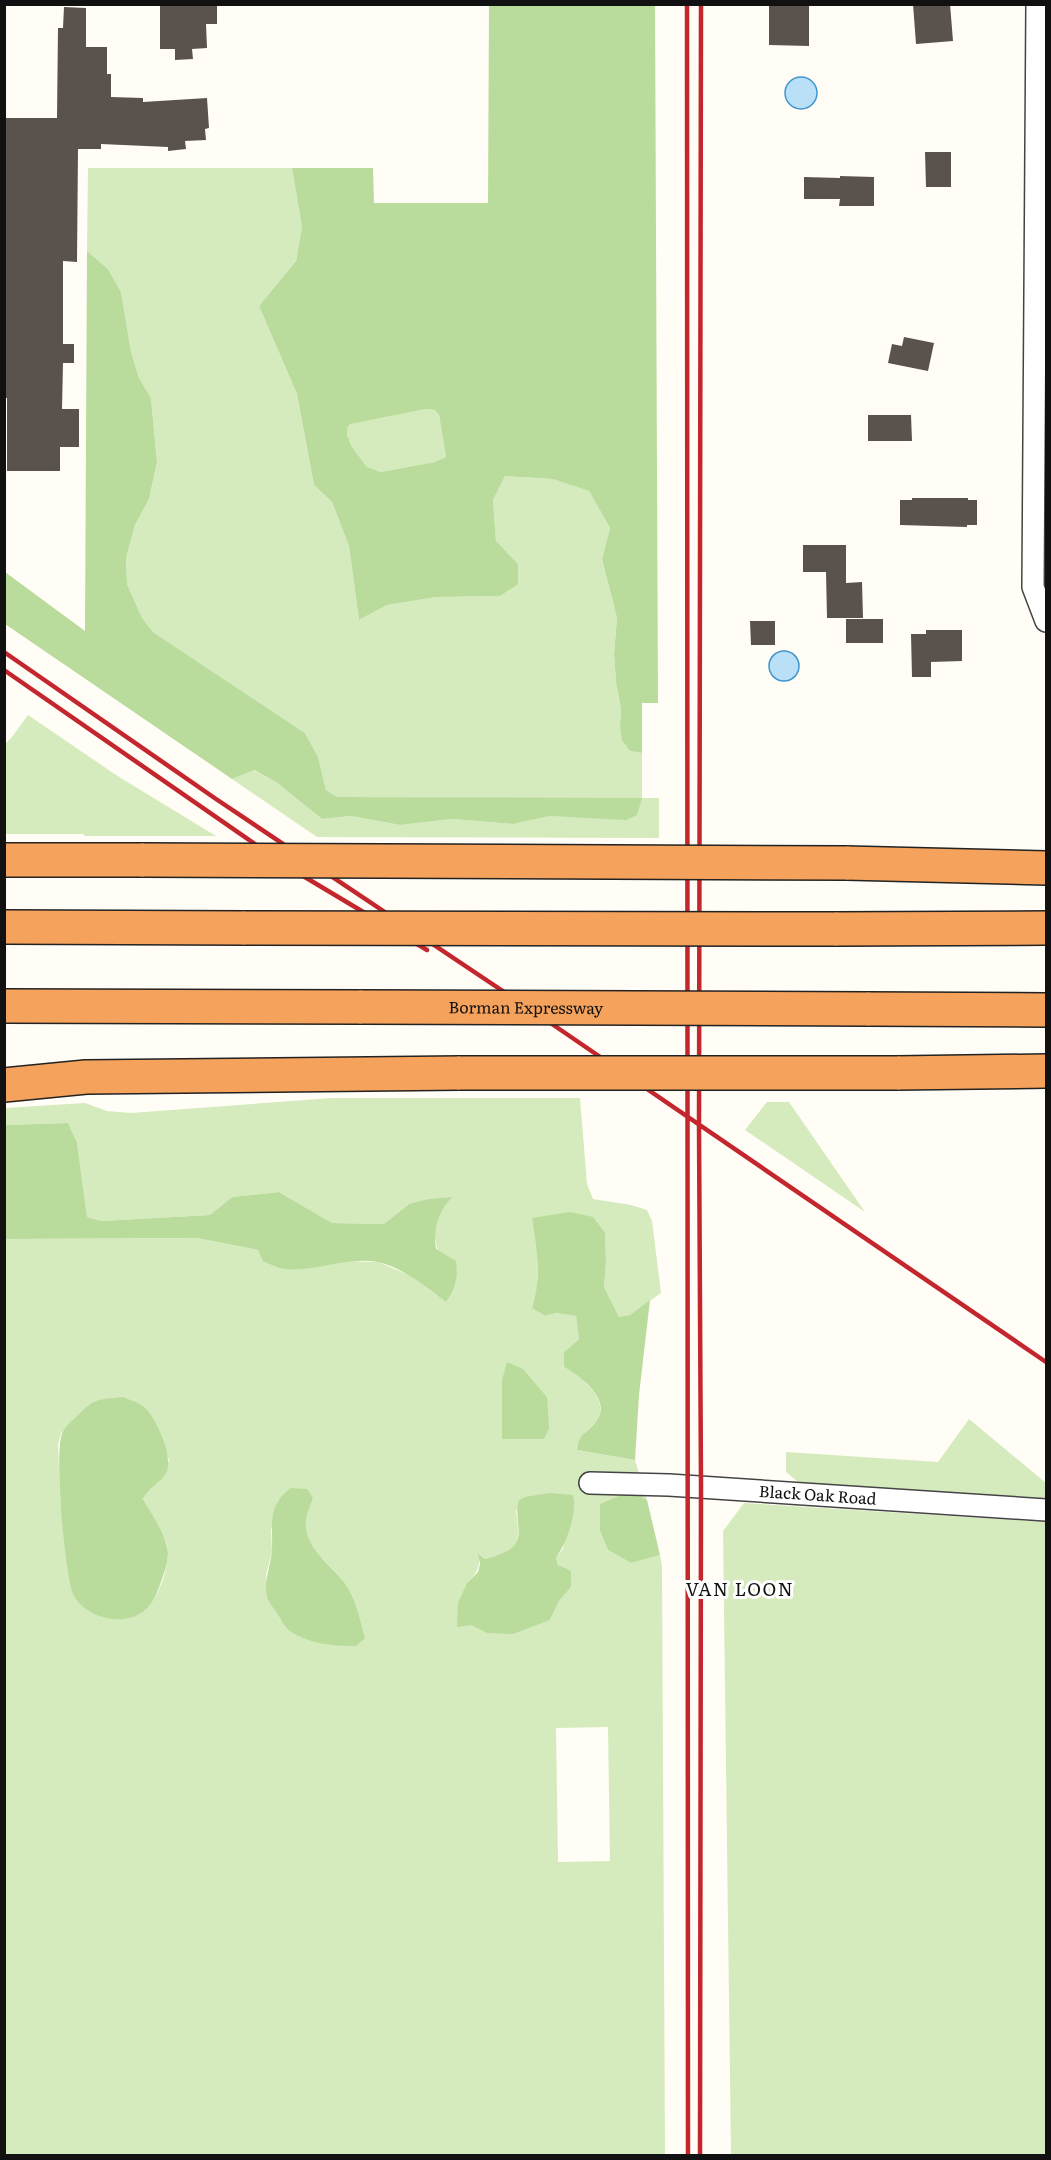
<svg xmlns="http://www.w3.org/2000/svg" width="1051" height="2160" font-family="Literata,serif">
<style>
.green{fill:#d5ebbd;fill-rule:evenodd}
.forest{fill:#b9dc9c;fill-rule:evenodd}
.water{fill:#b9e0f7;stroke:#3f96cf;stroke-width:1.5}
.building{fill:#5a524d}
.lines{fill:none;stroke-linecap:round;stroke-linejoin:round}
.street-casing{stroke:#444;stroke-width:24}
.highway-casing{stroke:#222;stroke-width:36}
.street{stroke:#fff;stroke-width:21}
.highway{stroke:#f5a25d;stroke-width:33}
.rail{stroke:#c4262e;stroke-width:4.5}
.highway-bridge-casing{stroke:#222;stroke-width:36;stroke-linecap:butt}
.highway-bridge{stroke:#f5a25d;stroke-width:33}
.labels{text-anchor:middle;stroke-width:6;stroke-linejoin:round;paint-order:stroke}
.street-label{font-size:16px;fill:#111;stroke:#fff}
.neighbourhood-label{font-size:18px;letter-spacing:1.5px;fill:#111;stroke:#fff}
</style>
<rect width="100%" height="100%" fill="#fffdf5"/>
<!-- green -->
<path class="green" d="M 88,168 L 292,168 L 302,227 L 296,261 L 259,306 L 297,394 L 314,485 L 332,502 L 349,546 L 359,620 L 387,605 L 437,597 L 500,596 L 518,564 L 496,542 L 493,500 L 505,476 L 554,479 L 589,491 L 610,528 L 602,559 L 617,618 L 614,654 L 616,682 L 621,709 L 620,726 L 630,751 L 642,753 L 642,798 L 659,798 L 659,838 L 317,837 L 232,779 L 253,770 L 276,782 L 322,819 L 351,816 L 400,825 L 452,819 L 513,824 L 548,816 L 587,817 L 642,799 L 337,797 L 326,790 L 318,757 L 305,733 L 153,632 L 142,618 L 127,584 L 126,558 L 135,525 L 149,499 L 157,462 L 151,398 L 139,378 L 131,352 L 121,292 L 108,269 L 87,251 Z
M 426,409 L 436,410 L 439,415 L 446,457 L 436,462 L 381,472 L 367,467 L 352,447 L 347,435 L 348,426 L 351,424 Z
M 28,715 L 116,775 L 216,836 L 85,836 L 83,834 L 5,834 L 5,744 L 12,737 Z
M 332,1098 L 580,1098 L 587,1184 L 593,1199 L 631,1205 L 647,1210 L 652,1221 L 661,1293 L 630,1315 L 619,1317 L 604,1287 L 606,1262 L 605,1233 L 538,1256 L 537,1293 L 532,1308 L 545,1316 L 556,1313 L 576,1316 L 579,1339 L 564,1352 L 564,1367 C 581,1377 613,1400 595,1423 C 583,1436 582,1430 577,1450 L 635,1460 L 647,1500 L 637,1494 L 600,1531 L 608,1550 L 631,1563 L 660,1555 L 662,1566 L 665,2155 L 5,2155 L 4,1239 L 197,1238 L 258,1250 L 308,1268 L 343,1261 L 378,1262 L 411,1276 L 446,1302 L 434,1231 L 440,1211 L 451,1197 L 409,1204 L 384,1224 L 332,1223 L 279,1192 L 232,1197 L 210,1215 L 102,1221 L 87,1217 L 77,1144 L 68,1123 L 5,1125 L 5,1108 L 85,1103 L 107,1111 L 131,1113 ZM 502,1380 L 535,1384 L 547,1397 L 502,1439 ZM 77,1416 L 157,1426 L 169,1460 L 159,1482 L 148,1489 L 143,1499 C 151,1513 160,1527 166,1542 C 172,1559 162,1586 153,1601 C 149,1608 142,1612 135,1616 L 63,1521 L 60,1496 L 58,1445 L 61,1433 ZM 313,1498 C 311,1505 307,1513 306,1520 C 304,1547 329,1564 344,1582 C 356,1598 360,1619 365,1638 L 281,1620 L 268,1600 L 266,1575 L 272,1552 L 271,1529 ZM 516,1510 L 564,1547 L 556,1558 L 558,1565 L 571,1587 L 559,1601 L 550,1620 L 487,1633 L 472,1625 L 467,1583 C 477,1573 480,1568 479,1553 L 485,1559 C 522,1553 520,1541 516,1510 ZM 608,1727 L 610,1861 L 558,1862 L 556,1728 Z
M 767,1102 L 789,1102 L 865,1212 L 745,1130 Z
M 969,1419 L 1046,1483 L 1046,1503 L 810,1487 L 797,1481 L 786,1472 L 786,1452 L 938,1462 Z
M 744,1503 L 1046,1522 L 1046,2155 L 731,2155 L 723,1531 Z"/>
<!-- forest -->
<path class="forest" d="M 489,5 L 655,5 L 658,703 L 642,703 L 642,753 L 630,751 L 622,740 L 620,726 L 621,709 L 616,682 L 614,654 L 617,618 L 602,559 L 610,528 L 589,491 L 553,479 L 505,476 L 493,500 L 496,541 L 518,564 L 518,584 L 500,596 L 437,597 L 387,605 L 359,620 L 349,546 L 332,502 L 314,485 L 297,394 L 259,306 L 296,261 L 302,227 L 292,168 L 373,168 L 374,203 L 488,203 ZM 426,409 L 435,410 L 439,415 L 446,457 L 435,462 L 381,472 L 367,467 L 352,447 L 347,435 L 348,426 L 351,424 Z
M 87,251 L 108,269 L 121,292 L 131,352 L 139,378 L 151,398 L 157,462 L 149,499 L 135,525 L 126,558 L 127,584 L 142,618 L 153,632 L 305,733 L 318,757 L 326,790 L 337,797 L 642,798 L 637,815 L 626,820 L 549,816 L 513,824 L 452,819 L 400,825 L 351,816 L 322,819 L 276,782 L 254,770 L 232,779 L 5,624 L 5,572 L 85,631 Z
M 68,1123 L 77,1143 L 87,1217 L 102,1221 L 210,1215 L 232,1197 L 279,1192 L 332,1223 L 384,1224 L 409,1204 L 429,1199 L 452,1197 C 438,1213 433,1227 436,1249 L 456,1261 C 458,1277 456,1288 446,1302 C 427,1288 402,1267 378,1262 C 347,1256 316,1272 285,1269 C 277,1268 270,1264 263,1261 L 258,1250 L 197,1238 L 5,1239 L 5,1125 Z
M 570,1212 L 593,1217 L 605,1233 L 606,1262 L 604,1287 L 619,1317 L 630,1315 L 650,1300 L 639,1395 L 635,1460 L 577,1450 C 581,1430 583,1437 595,1423 C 614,1400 581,1377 564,1367 L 564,1352 L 579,1339 L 576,1316 L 556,1313 L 545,1316 L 532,1308 C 542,1278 537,1249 532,1218 Z
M 507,1362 L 523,1369 L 547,1397 L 549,1428 L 544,1439 L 502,1439 L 502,1380 Z
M 123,1397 C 130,1400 138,1402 144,1407 C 156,1417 173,1456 167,1471 C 162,1483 150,1485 143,1499 C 152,1515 166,1534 168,1553 C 168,1562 165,1571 162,1579 C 158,1590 154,1604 144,1611 C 126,1625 97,1620 81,1605 C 78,1602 75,1598 73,1594 C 65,1574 53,1448 63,1431 C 66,1426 70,1422 75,1418 C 95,1398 95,1400 123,1397 Z
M 291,1488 L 307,1489 L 313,1498 C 311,1505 307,1513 306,1520 C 304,1547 329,1564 344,1582 C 356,1598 360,1619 365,1638 L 356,1646 C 333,1646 309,1644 290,1631 C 284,1626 280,1618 276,1612 C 274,1609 270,1604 268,1600 C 262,1583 271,1567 272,1550 C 273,1525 267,1505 291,1488 Z
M 549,1493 L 573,1495 C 578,1512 566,1544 556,1558 L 558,1565 L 571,1571 L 571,1587 L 559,1601 L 550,1620 L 513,1634 L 487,1633 L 471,1625 L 457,1627 L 458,1603 L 467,1583 L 478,1572 L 480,1564 L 478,1553 L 485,1559 C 495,1557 501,1554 509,1550 C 527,1539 513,1519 519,1500 L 525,1497 Z
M 637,1494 L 647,1500 L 660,1555 L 631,1563 L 608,1550 L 600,1531 L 600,1504 L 619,1496 Z"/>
<!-- water -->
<path class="water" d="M785 93a16 16 0 1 1 32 0a16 16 0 1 1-32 0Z
M769 666a15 15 0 1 1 30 0a15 15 0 1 1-30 0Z"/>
<!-- building -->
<path class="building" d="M 160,4 L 217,4 L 217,24 L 206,24 L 207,48 L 192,49 L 193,59 L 175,60 L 175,49 L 160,49 Z
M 769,4 L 809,4 L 809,46 L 769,45 Z
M 913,4 L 950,4 L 953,41 L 916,44 Z
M 64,7 L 86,8 L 86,47 L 107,47 L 107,74 L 111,74 L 111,97 L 143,98 L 143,102 L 207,98 L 209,128 L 205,129 L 206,140 L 185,141 L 186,149 L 168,151 L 168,147 L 101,144 L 101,149 L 78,149 L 77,262 L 63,261 L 63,344 L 74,344 L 74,363 L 63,363 L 62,409 L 79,409 L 79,447 L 60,447 L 60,471 L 7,471 L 7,398 L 4,398 L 4,118 L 57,118 L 58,28 L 63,28 Z
M 925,152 L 951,152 L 951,187 L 926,187 Z
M 840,176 L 874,177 L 874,206 L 839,206 L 840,199 L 804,199 L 804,177 L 840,178 Z
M 904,337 L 934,343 L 928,371 L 888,363 L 892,344 L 902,346 Z
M 868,415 L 911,415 L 912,441 L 868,441 Z
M 912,498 L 968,498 L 968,500 L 977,500 L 977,525 L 967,525 L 967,527 L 900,525 L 900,500 L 912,500 Z
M 803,545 L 846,545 L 846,583 L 862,582 L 863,618 L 827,618 L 826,572 L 803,572 Z
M 846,619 L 883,619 L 883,643 L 846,643 Z
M 750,621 L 775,621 L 775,645 L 751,645 Z
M 926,630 L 962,630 L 962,661 L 931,662 L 931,677 L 912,677 L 911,634 L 926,634 Z"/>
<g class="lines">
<!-- street casing -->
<g class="street-casing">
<g id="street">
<path d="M 1037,4 L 1033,587 L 1046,621"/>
<path id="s1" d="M 590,1483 L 669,1485 L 1046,1510"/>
</g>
</g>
<!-- highway casing -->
<g class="highway-casing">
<path id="highway" d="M 4,860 L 144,860
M 846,863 L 1046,868
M 4,927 L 245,928
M 835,929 L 1046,928
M 4,1006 L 362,1007
M 867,1009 L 1046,1010
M 897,1073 L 1046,1071
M 4,1085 L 86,1077 L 460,1073"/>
</g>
<!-- street -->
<use href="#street" class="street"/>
<!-- highway -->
<use href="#highway" class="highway"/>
<!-- rail -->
<path class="rail" d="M 687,4 L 688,2156
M 4,652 L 216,799 L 552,1024 L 1046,1362
M 4,670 L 288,867 L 427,950
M 700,2156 L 701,1487 L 699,1126 L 701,4"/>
<!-- highway-bridge casing -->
<g class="highway-bridge-casing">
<g id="highway-bridge">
<path d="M 144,860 L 846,863"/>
<path d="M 245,928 L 835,929"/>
<path id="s2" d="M 362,1007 L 867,1009"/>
<path d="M 460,1073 L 897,1073"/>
</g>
</g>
<!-- highway-bridge -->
<use href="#highway-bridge" class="highway-bridge"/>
</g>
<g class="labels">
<!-- street labels -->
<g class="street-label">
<text dy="6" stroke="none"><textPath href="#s2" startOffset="164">Borman Expressway</textPath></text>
<text dy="6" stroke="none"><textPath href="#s1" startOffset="228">Black Oak Road</textPath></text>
</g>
<!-- neighbourhood labels -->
<g class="neighbourhood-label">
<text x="740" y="1596">VAN LOON</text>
</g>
</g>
<!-- border -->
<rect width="1051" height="2160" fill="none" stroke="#111111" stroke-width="12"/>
</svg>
